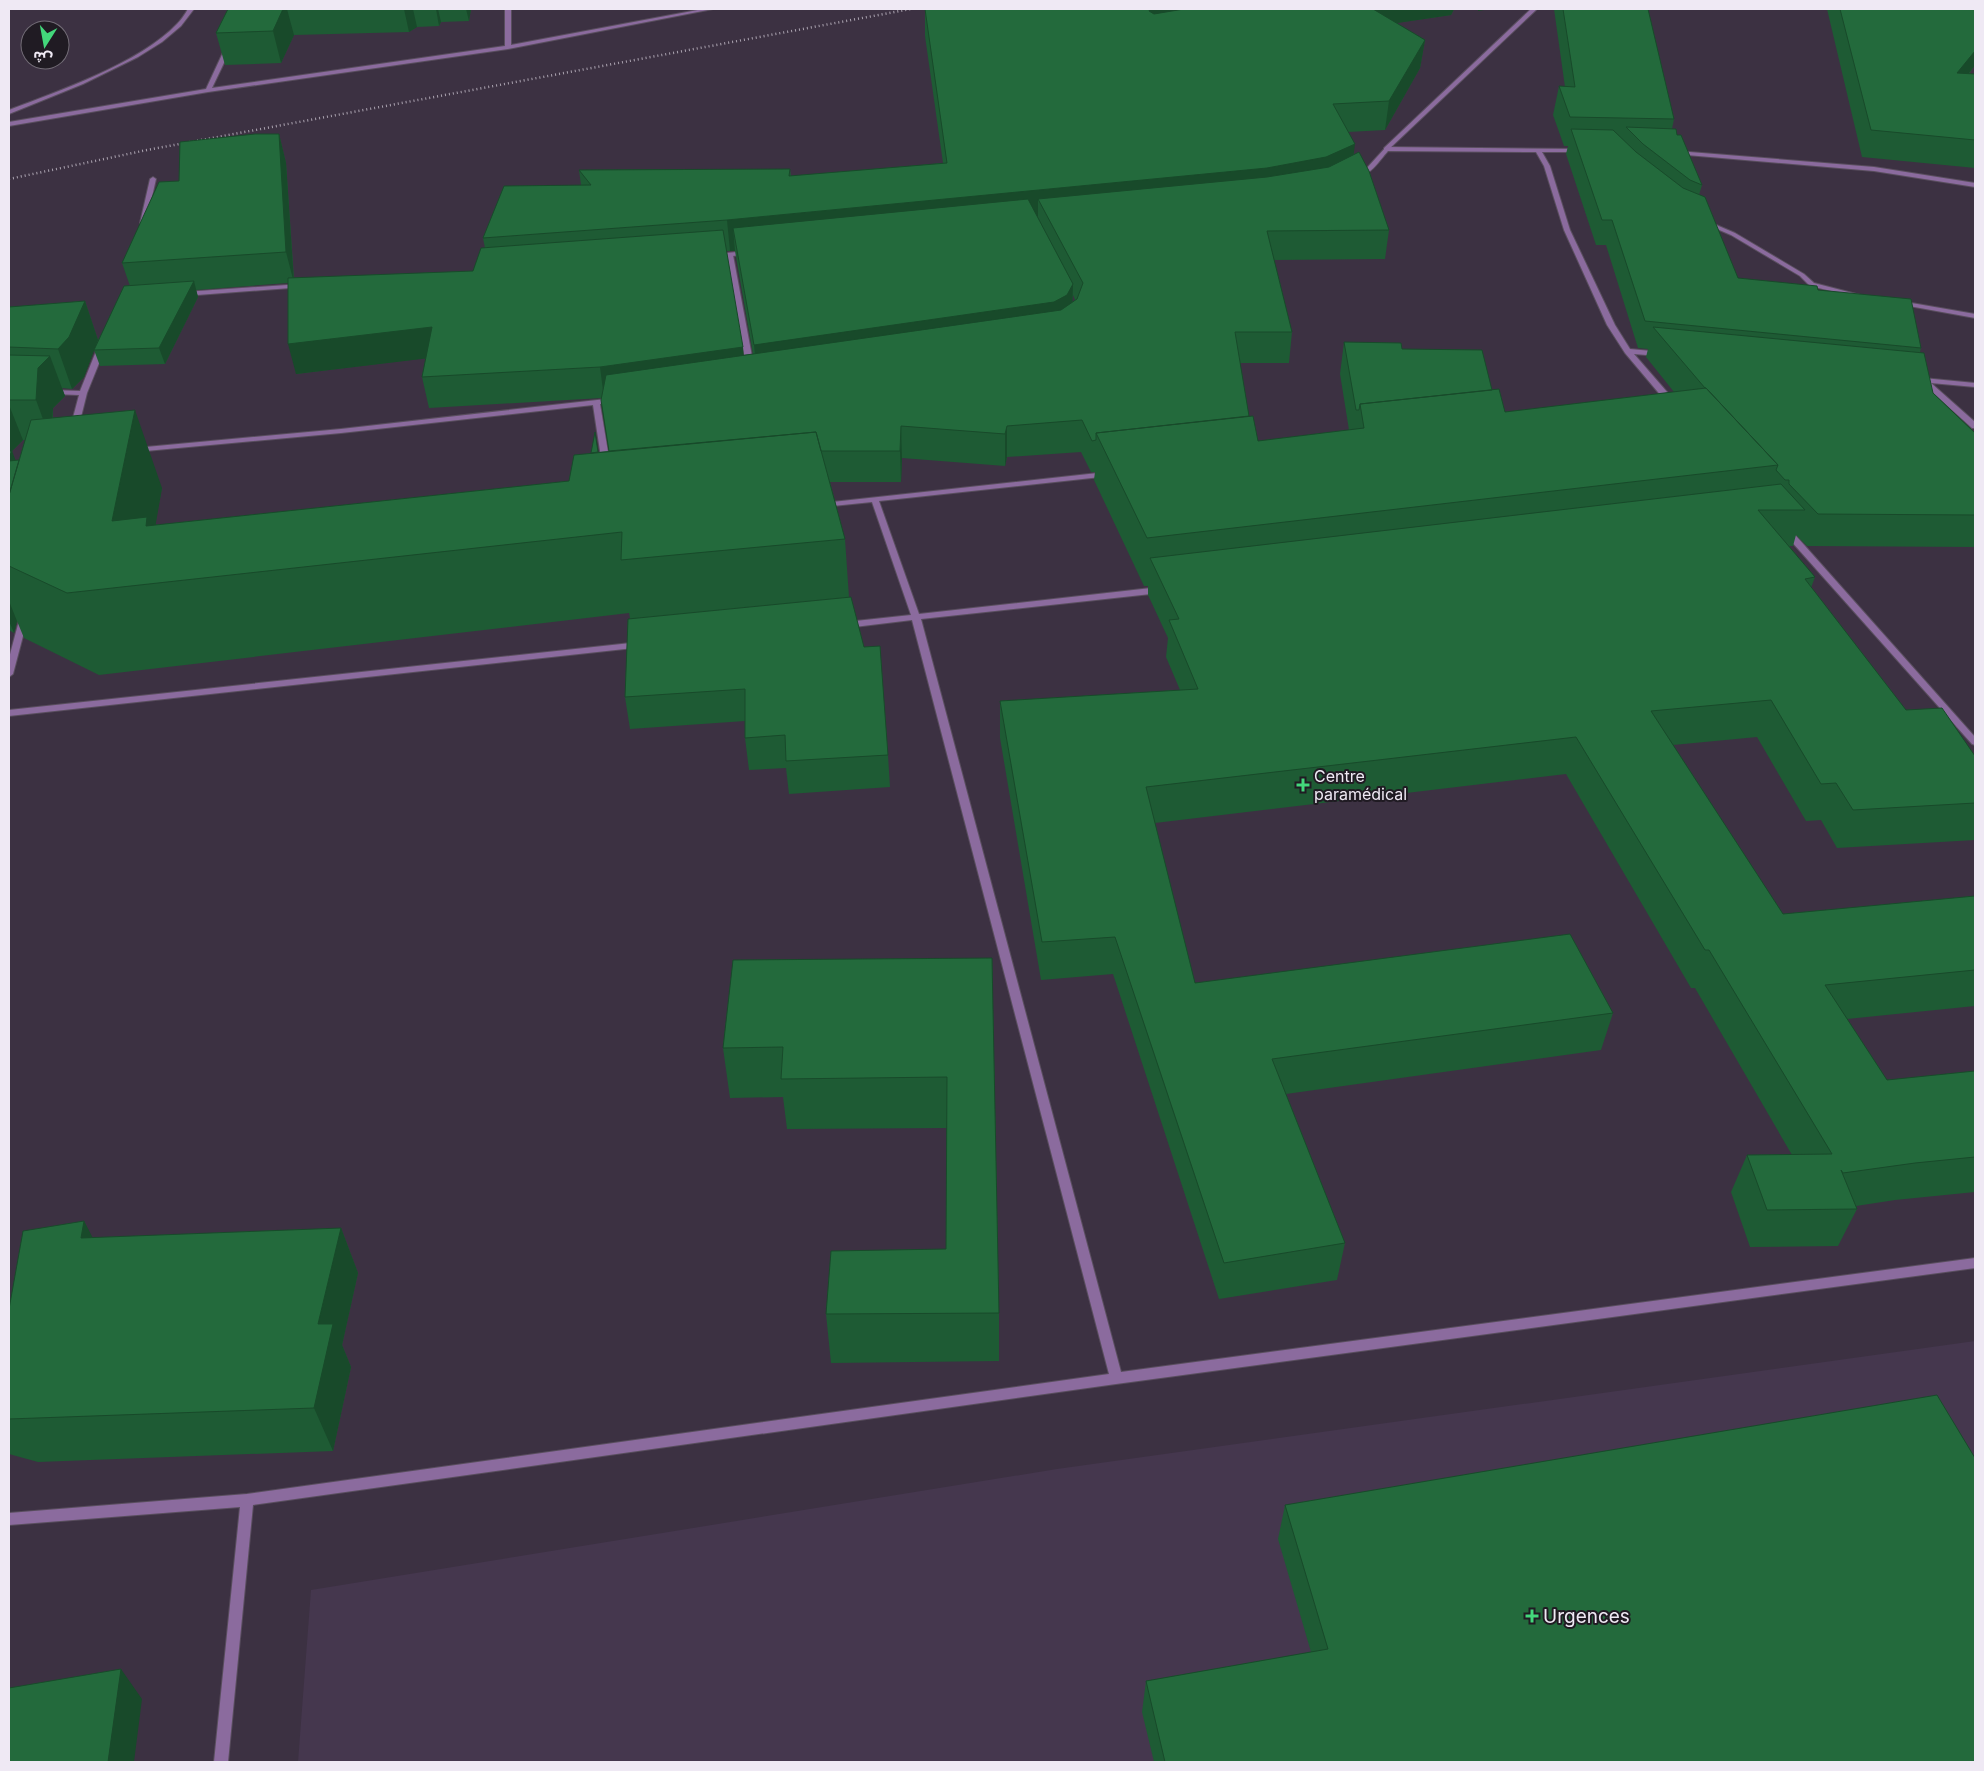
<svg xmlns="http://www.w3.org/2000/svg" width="1984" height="1771" font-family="Inter,'Noto Sans Arabic',sans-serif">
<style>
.built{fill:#45374e}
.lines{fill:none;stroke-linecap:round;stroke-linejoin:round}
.service-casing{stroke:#594e5e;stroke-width:2}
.minor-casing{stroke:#594e5e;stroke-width:2}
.service{fill:#8b6b9e;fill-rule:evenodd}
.minor{fill:#8b6b9e;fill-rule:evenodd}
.rail{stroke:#aba3b0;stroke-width:2.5;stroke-dasharray:1 3;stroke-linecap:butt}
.wall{fill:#1e5b34;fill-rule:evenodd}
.shaded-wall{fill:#184a2a}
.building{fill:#236a3c;stroke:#184a2a}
.poi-dot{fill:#43d77b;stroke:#201b23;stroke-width:2}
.labels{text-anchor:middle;stroke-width:4;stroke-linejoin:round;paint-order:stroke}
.poi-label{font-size:16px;fill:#efe9f4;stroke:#201b23;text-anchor:start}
.near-poi-label{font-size:19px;fill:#efe9f4;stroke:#201b23;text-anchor:start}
</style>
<rect width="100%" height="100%" fill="#3c3142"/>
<!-- built -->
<path class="built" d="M 1975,1341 L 1975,1762 L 298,1762 L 311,1590 L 1057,1469 Z"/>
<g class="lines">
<!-- service casing -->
<g class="service-casing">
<path id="service" d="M 1531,9 L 1537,9 L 1388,150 L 1384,150 L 1384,148 Z
M 730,253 L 733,255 L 754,367 L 750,369 L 746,367 L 727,255 Z"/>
</g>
<!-- minor casing -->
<g class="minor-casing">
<path id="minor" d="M 188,9 L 194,9 L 181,26 L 162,42 L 138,57 L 83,84 L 9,114 L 9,110 C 59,91 140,63 177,24 C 181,20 185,14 188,9 Z
M 505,9 L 511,9 L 511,45 L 703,9 L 713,9 L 508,49 L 208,92 L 9,126 L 9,122 L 206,89 L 226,46 L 229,44 L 232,46 L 212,88 L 505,46 Z
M 1386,147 L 1582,149 L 1582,151 L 1580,152 L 1542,152 L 1550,166 L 1570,230 L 1615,325 L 1630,349 L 1662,352 L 1662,356 L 1659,356 L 1634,354 L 1674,400 L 1674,404 L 1668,404 L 1625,353 L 1607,325 L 1564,230 L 1544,166 L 1536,152 L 1388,151 C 1379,161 1370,177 1356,176 L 1356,174 L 1366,169 Z
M 1677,151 L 1874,167 L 1975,183 L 1975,187 L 1874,171 L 1675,154 L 1675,152 Z
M 153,177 L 156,179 L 146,223 L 143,225 L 140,223 L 150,179 Z
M 1703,221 L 1707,221 L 1735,233 L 1804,274 L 1814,283 L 1864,296 L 1861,298 L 1810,286 L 1800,276 L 1731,235 L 1703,223 Z
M 748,251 L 750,252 L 750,254 L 715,258 L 712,256 L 715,254 Z
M 302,284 L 304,285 L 304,287 L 184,296 L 181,294 L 184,292 Z
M 1900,301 L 1975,314 L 1975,318 L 1898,304 L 1897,303 Z
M 99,344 L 106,346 L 87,393 L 78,429 L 74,431 L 71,431 L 70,429 L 79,395 L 52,394 L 48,392 L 52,390 L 80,391 Z
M 1914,378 L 1923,378 L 1975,383 L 1975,387 L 1931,383 L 1975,422 L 1975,428 L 1972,428 L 1922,383 L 1914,382 Z
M 615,398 L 619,400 L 618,402 L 600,404 L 610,464 L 606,466 L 602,464 L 593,405 L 341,433 L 135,452 L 131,450 L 135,448 L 341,429 Z
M 1107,472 L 1110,472 L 1110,476 L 879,501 L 919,614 L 1160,587 L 1164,590 L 1160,593 L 921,619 L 1121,1372 L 1975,1258 L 1975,1268 L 1116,1384 L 253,1505 L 228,1762 L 214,1762 L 240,1507 L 9,1525 L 9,1513 L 247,1494 L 1109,1374 L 912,620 L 846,628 L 842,625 L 846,622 L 911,615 L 872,502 L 823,507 L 819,505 L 823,503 Z
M 1783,528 L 1789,528 L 1975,737 L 1975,745 L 1972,744 L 1783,532 Z
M 24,614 L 28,617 L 13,674 L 9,677 L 9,658 L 20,617 Z
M 640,642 L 643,643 L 644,645 L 643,647 L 9,716 L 9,710 Z"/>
</g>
<!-- service -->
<use href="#service" class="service"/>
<!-- minor -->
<use href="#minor" class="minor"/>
<!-- rail -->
<path class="rail" d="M 9,179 L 147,150 L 911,9"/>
</g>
<!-- wall -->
<path class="wall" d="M 228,9 L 471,9 L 469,21 L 441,22 L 439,26 L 417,27 L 409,32 L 294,35 L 281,63 L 225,65 L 216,33 Z
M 925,9 L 1454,9 L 1451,15 L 1396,23 L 1425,40 L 1420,68 L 1385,130 L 1348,132 L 1354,155 L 1389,230 L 1385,259 L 1274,260 L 1292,332 L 1289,363 L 1240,363 L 1249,416 L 1258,441 L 1349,430 L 1340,374 L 1344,342 L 1402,349 L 1492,390 L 1505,412 L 1674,392 L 1646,357 L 1648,349 L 1638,348 L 1606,245 L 1596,245 L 1566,154 L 1568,146 L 1564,146 L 1553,115 L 1559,86 L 1565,87 L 1554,9 L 1648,9 L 1674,119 L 1672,129 L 1677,135 L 1702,185 L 1699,195 L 1738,278 L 1818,290 L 1921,348 L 1920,352 L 1933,393 L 1975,433 L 1975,547 L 1807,546 L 1796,535 L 1793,546 L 1789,546 L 1815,577 L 1811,588 L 1906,710 L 1975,756 L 1975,840 L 1837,848 L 1821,820 L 1806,821 L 1757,737 L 1673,745 L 1783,914 L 1975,896 L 1975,1006 L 1847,1019 L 1887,1080 L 1975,1071 L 1975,1192 L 1895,1200 L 1856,1206 L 1857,1209 L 1838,1246 L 1750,1247 L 1731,1192 L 1747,1155 L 1792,1155 L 1695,988 L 1691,988 L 1566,774 L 1155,823 L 1195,983 L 1613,1013 L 1601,1050 L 1286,1094 L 1345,1243 L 1337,1280 L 1219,1299 L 1113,974 L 1041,980 L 1000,738 L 1000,701 L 1180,690 L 1166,657 L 1168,638 L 1148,595 L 1148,586 L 1144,586 L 1094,480 L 1095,472 L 1091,472 L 1081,452 L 1007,457 L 1005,466 L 902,458 L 901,482 L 830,482 L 845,539 L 849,597 L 888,755 L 890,787 L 789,794 L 786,768 L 749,770 L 745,738 L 745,721 L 630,729 L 625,697 L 630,618 L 629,613 L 99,675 L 24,638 L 17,621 L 14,633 L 9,630 L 9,307 L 85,301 L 98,340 L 130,286 L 122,263 L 179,181 L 279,134 L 286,163 L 294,278 L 473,271 L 485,248 L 483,238 L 581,185 L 579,170 L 790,169 L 791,176 L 943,163 L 925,36 ZM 726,251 L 735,251 L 753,354 L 743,355 ZM 288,283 L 296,374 L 426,358 L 422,377 L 429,408 L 602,398 L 609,451 L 598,452 L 569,481 L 155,525 L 162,488 L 53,418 L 53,408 L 65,396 L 62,388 L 72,389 L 84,377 L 94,350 L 100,366 L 165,364 L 198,297 L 196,290 ZM 1073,295 L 1075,300 L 1072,302 ZM 23,440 L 25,440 L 19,460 L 15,460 L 12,451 Z
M 1827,9 L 1975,9 L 1975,65 L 1969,74 L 1975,74 L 1975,168 L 1862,157 Z
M 992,958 L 999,1313 L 999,1361 L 831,1363 L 826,1314 L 946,1249 L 947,1128 L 787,1129 L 783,1097 L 730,1098 L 723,1048 Z
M 84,1221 L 92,1238 L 341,1228 L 358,1273 L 342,1345 L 351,1367 L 333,1451 L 38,1462 L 9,1454 L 9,1309 Z
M 1285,1505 L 1975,1762 L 1154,1762 L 1142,1712 L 1146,1681 L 1311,1652 L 1278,1539 Z"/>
<!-- shaded-wall -->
<path class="shaded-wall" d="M 283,9 L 287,9 L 294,35 L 281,63 L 273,31 Z
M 404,9 L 413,9 L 417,27 L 409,32 Z
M 436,9 L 438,9 L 441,22 L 439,26 Z
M 466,9 L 471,9 L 469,21 Z
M 1150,9 L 1299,9 L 1149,36 L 1149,11 Z
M 1360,9 L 1454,9 L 1451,15 L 1357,29 Z
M 1478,9 L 1490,9 L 1478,11 Z
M 1425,40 L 1420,68 L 1385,130 L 1389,101 Z
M 1975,51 L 1975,65 L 1949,99 L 1957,73 Z
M 279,134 L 286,163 L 294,283 L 286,252 Z
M 1355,144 L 1351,174 L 1038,199 L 1038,221 L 733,228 L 735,251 L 730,251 L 727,220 Z
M 194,281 L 198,297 L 165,364 L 159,348 Z
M 1073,284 L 1072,314 L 757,376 L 754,345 Z
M 85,301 L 98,340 L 84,377 L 72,389 L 58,349 Z
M 432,327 L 438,357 L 296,374 L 288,344 Z
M 743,347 L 746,378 L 604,398 L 600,367 Z
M 50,356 L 65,396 L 53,408 L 51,441 L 36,400 L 38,368 Z
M 9,405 L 23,440 L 12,451 L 25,485 L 9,466 Z
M 135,410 L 162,488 L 154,534 L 112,521 Z
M 901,426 L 902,458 L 901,482 L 900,451 Z
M 1007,426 L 1007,457 L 1005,466 L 1005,434 Z
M 9,601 L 17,621 L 14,633 L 9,621 Z
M 84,1221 L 107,1265 L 81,1238 Z
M 341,1228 L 358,1273 L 342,1345 L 351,1367 L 333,1451 L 314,1408 L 318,1324 Z
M 121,1669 L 142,1699 L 134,1762 L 108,1762 Z"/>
<!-- building -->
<path class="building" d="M 228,9 L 283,9 L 273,31 L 216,33 Z
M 925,9 L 1150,9 L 1149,11 L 1154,14 L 1184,9 L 1373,9 L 1425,40 L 1389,101 L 1333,104 L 1355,144 L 1326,157 L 1267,168 L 727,220 L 483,238 L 504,186 L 591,185 L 579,170 L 790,169 L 789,176 L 947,163 Z
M 1563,9 L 1648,9 L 1674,119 L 1570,117 L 1559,86 L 1575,87 Z
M 1840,9 L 1975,9 L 1975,51 L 1957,73 L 1975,74 L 1975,140 L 1871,130 Z
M 1626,127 L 1676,129 L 1677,135 L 1681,135 L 1702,185 L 1690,180 L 1643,144 Z
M 1571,129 L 1613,130 L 1636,152 L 1683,188 L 1705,197 L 1738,278 L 1817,286 L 1818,290 L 1911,299 L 1921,348 L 1645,321 L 1612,220 L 1602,220 Z
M 255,134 L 279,134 L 286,252 L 122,263 L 159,182 L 179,181 L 180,142 Z
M 1359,152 L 1369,171 L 1389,230 L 1267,231 L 1292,332 L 1235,332 L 1249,416 L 1096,433 L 1096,440 L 1092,441 L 1082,420 L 1007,426 L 1005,434 L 901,426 L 900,451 L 821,451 L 816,432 L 609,451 L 601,400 L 606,375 L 1061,310 L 1077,299 L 1083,283 L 1038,199 L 1267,177 L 1329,167 Z
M 1028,199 L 1073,284 L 1067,295 L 1054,302 L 754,345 L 733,228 Z
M 723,230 L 743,347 L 600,367 L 422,377 L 432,327 L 288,344 L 288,278 L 473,271 L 481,248 Z
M 194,281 L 159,348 L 94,350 L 124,286 Z
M 85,301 L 69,337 L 58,349 L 9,347 L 9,307 Z
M 1653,327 L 1924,353 L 1933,393 L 1975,433 L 1975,515 L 1818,514 L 1789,484 L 1789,480 L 1785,480 L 1776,470 L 1778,465 L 1706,388 L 1705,388 Z
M 1344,342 L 1401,343 L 1402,349 L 1482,350 L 1492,390 L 1360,404 L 1359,410 L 1356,410 Z
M 9,355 L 50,356 L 38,368 L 36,400 L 9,400 Z
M 1706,388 L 1778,465 L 1147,538 L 1096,433 L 1253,416 L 1258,441 L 1364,428 L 1360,404 L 1499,389 L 1505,412 Z
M 135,410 L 112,521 L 147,517 L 146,526 L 569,481 L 574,455 L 816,432 L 845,539 L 621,560 L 622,532 L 67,593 L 9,566 L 9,495 L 31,420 Z
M 595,432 L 598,452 L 591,453 Z
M 9,451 L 12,451 L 9,457 Z
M 19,460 L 9,495 L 9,461 Z
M 1781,484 L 1805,510 L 1758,510 L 1815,577 L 1805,579 L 1906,710 L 1942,708 L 1975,756 L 1975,803 L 1853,810 L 1836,783 L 1821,784 L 1771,700 L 1651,711 L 1783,914 L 1975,896 L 1975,970 L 1825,985 L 1887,1080 L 1975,1071 L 1975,1157 L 1915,1163 L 1843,1173 L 1841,1170 L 1857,1209 L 1767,1210 L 1747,1155 L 1832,1154 L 1709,950 L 1705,950 L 1576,737 L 1146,787 L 1195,983 L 1570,934 L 1613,1013 L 1272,1059 L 1345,1243 L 1224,1263 L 1115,937 L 1042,942 L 1000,701 L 1198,689 L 1169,620 L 1179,619 L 1150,558 Z
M 851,597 L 864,647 L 880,646 L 888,755 L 786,761 L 785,735 L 745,738 L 745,689 L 625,697 L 628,619 Z
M 992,958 L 999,1313 L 826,1314 L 831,1251 L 946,1249 L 947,1077 L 781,1079 L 783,1047 L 723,1048 L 733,960 Z
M 84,1221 L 81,1238 L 341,1228 L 318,1324 L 333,1324 L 314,1408 L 9,1419 L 9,1309 L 23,1231 Z
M 1937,1395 L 1975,1458 L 1975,1762 L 1165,1762 L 1146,1681 L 1328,1649 L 1285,1505 Z
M 121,1669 L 108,1762 L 9,1762 L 9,1688 Z"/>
<!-- markers -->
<g class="poi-dot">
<path d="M1300.5 777.5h5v5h5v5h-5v5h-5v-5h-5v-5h5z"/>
<path d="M1529.5 1608.5h5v5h5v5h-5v5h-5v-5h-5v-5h5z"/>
</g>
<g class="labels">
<!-- poi labels -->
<g class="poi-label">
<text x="1314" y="782">Centre<tspan x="1314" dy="18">paramédical</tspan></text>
</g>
<!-- near-poi labels -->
<g class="near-poi-label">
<text x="1543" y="1623">Urgences</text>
</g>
</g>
<!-- border -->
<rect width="1984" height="1771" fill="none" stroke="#efe9f4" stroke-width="20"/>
<!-- north arrow -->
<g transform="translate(45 45) rotate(191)"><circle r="24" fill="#201b23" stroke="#736d77"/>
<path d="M0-4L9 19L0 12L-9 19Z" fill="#43d77b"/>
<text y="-8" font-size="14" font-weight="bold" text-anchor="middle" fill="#efe9f4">ش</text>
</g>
</svg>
